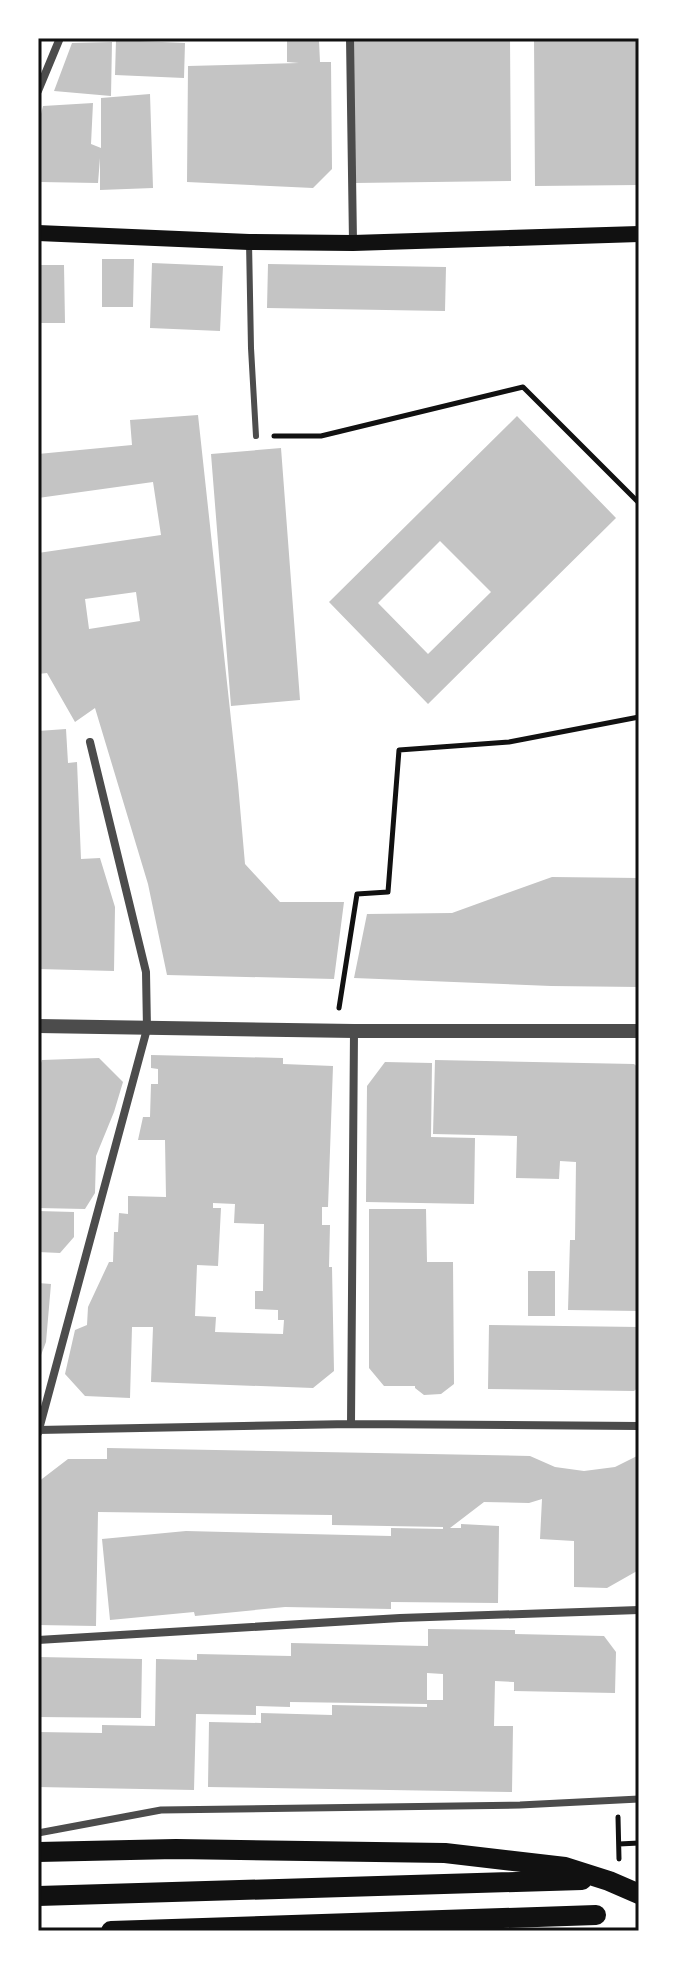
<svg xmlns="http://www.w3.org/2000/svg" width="677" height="1969" font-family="'IBM Plex Serif',serif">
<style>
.building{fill:#c4c4c4;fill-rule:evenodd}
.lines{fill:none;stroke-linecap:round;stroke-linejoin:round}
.path{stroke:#111;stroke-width:5}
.service{stroke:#4c4c4c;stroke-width:6}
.pedestrian{stroke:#4c4c4c;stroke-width:7}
.minor{stroke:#4c4c4c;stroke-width:8}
.tertiary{stroke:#4c4c4c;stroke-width:14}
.secondary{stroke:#111;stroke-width:16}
.primary{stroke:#111;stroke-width:20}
.neatline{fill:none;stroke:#111;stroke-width:3}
</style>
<rect width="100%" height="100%" fill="#fff"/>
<!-- building -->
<path class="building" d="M 279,38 L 329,38 L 329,41 L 319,41 L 320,62 L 331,62 L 332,169 L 313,188 L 187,182 L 188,66 L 299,63 L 287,62 L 287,41 L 279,41 Z
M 352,38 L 510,38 L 511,181 L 354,183 Z
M 534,38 L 639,38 L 639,185 L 535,186 Z
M 116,40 L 185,43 L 184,78 L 115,75 Z
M 112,42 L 111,96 L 54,91 L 72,43 Z
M 150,94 L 153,188 L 100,190 L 100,158 L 98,183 L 40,182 L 38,180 L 38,126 L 43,106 L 93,103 L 91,144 L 101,148 L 101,98 Z
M 102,259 L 134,259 L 133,307 L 102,307 Z
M 152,263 L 223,266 L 220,331 L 150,328 Z
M 268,264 L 446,267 L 445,311 L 267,308 Z
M 38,265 L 64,265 L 65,323 L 38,323 Z
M 198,415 L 238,784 L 245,864 L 280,902 L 344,902 L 334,979 L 167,975 L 148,884 L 95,708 L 75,722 L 47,673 L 38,674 L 38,553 L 161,535 L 153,482 L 38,498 L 38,454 L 132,445 L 130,420 ZM 136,592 L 140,621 L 89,629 L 85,599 Z
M 517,416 L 616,518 L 428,704 L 329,602 ZM 440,541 L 491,592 L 428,654 L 378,603 Z
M 281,448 L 300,700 L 231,706 L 211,454 Z
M 66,729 L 68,763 L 77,762 L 81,859 L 100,858 L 115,907 L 114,971 L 38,969 L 38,731 Z
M 552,877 L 639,878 L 639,987 L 551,986 L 354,978 L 367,914 L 452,913 Z
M 151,1055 L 283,1058 L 283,1064 L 333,1066 L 328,1207 L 322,1207 L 322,1225 L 330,1225 L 329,1267 L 332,1267 L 334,1371 L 313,1388 L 151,1382 L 153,1327 L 132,1327 L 130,1398 L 85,1396 L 65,1374 L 75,1330 L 87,1325 L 88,1307 L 109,1262 L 113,1262 L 114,1232 L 118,1232 L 119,1213 L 128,1214 L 128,1196 L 166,1197 L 165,1140 L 138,1140 L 143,1117 L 150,1117 L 151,1084 L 158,1084 L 158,1069 L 151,1068 ZM 213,1203 L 235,1204 L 234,1223 L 264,1224 L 263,1291 L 255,1291 L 255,1309 L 278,1310 L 278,1320 L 284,1320 L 283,1334 L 215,1332 L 216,1317 L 195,1316 L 197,1265 L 218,1266 L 221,1208 L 213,1208 Z
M 99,1058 L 123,1082 L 114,1112 L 96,1156 L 95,1193 L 85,1209 L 38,1208 L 38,1072 L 42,1060 Z
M 435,1060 L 634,1064 L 639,1068 L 639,1311 L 568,1310 L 570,1240 L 575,1240 L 576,1162 L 560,1161 L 559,1179 L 516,1178 L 517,1136 L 433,1134 Z
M 385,1062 L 432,1063 L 431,1137 L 475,1138 L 474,1204 L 366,1202 L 367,1086 Z
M 369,1209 L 426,1209 L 427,1262 L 453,1262 L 454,1384 L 441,1394 L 424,1395 L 415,1388 L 415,1386 L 384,1386 L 369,1368 Z
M 38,1211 L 74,1212 L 74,1237 L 60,1253 L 38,1252 Z
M 528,1271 L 555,1271 L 555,1316 L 528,1316 Z
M 38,1283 L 51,1284 L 46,1342 L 38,1363 Z
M 489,1325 L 639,1327 L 639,1387 L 634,1391 L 488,1389 Z
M 107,1448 L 530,1456 L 555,1467 L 584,1471 L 615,1467 L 639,1455 L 637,1571 L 607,1588 L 574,1587 L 574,1541 L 540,1539 L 542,1499 L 529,1503 L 484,1502 L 450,1528 L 461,1528 L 461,1524 L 499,1526 L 498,1603 L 391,1602 L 391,1609 L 285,1607 L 195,1616 L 194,1612 L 110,1620 L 102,1539 L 186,1531 L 391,1536 L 391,1528 L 443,1529 L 443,1527 L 332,1525 L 332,1515 L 98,1512 L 96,1626 L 38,1625 L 38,1482 L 68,1459 L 107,1459 Z
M 428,1629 L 515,1630 L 515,1634 L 604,1636 L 616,1652 L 615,1693 L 514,1691 L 514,1682 L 495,1681 L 494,1726 L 513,1726 L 512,1792 L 208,1787 L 209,1722 L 261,1723 L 261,1713 L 332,1715 L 332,1705 L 427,1707 L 427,1704 L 290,1702 L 290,1707 L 256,1706 L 256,1715 L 196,1714 L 194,1790 L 38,1787 L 38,1732 L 102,1733 L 102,1725 L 155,1726 L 156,1659 L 197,1660 L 197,1654 L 291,1656 L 291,1643 L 428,1646 ZM 427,1673 L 443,1674 L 443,1700 L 427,1700 Z
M 38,1657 L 142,1659 L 141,1718 L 38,1717 Z"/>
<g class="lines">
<!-- path -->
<path class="path" d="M 274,436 L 321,436 L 523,387 L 639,503
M 339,1008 L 357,894 L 388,892 L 399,750 L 509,742 L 639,717
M 618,1817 L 619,1859
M 619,1844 L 639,1843"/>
<!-- service -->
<path class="service" d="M 249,242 L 251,348 L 256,436"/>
<!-- pedestrian -->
<path class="pedestrian" d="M 38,1833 L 161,1810 L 520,1805 L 639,1799"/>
<!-- minor -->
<path class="minor" d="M 350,38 L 353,242
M 38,91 L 60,38
M 351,1424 L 354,1031
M 38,1430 L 351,1424 L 639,1426
M 38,1433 L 147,1029 L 146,972 L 90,742
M 38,1640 L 400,1618 L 639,1610"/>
<!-- tertiary -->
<path class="tertiary" d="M 38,1026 L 354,1031 L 639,1031"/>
<!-- secondary -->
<path class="secondary" d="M 38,233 L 249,242 L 353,243 L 639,234"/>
<!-- primary -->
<path class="primary" d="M 38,1852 L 176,1849 L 445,1853 L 565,1867 L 609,1881 L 639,1894
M 38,1896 L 582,1880
M 111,1931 L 596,1915"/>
</g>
<!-- border -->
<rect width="677" height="1969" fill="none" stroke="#ffffff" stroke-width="80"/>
<rect x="40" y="40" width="597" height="1889" class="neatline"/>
</svg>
